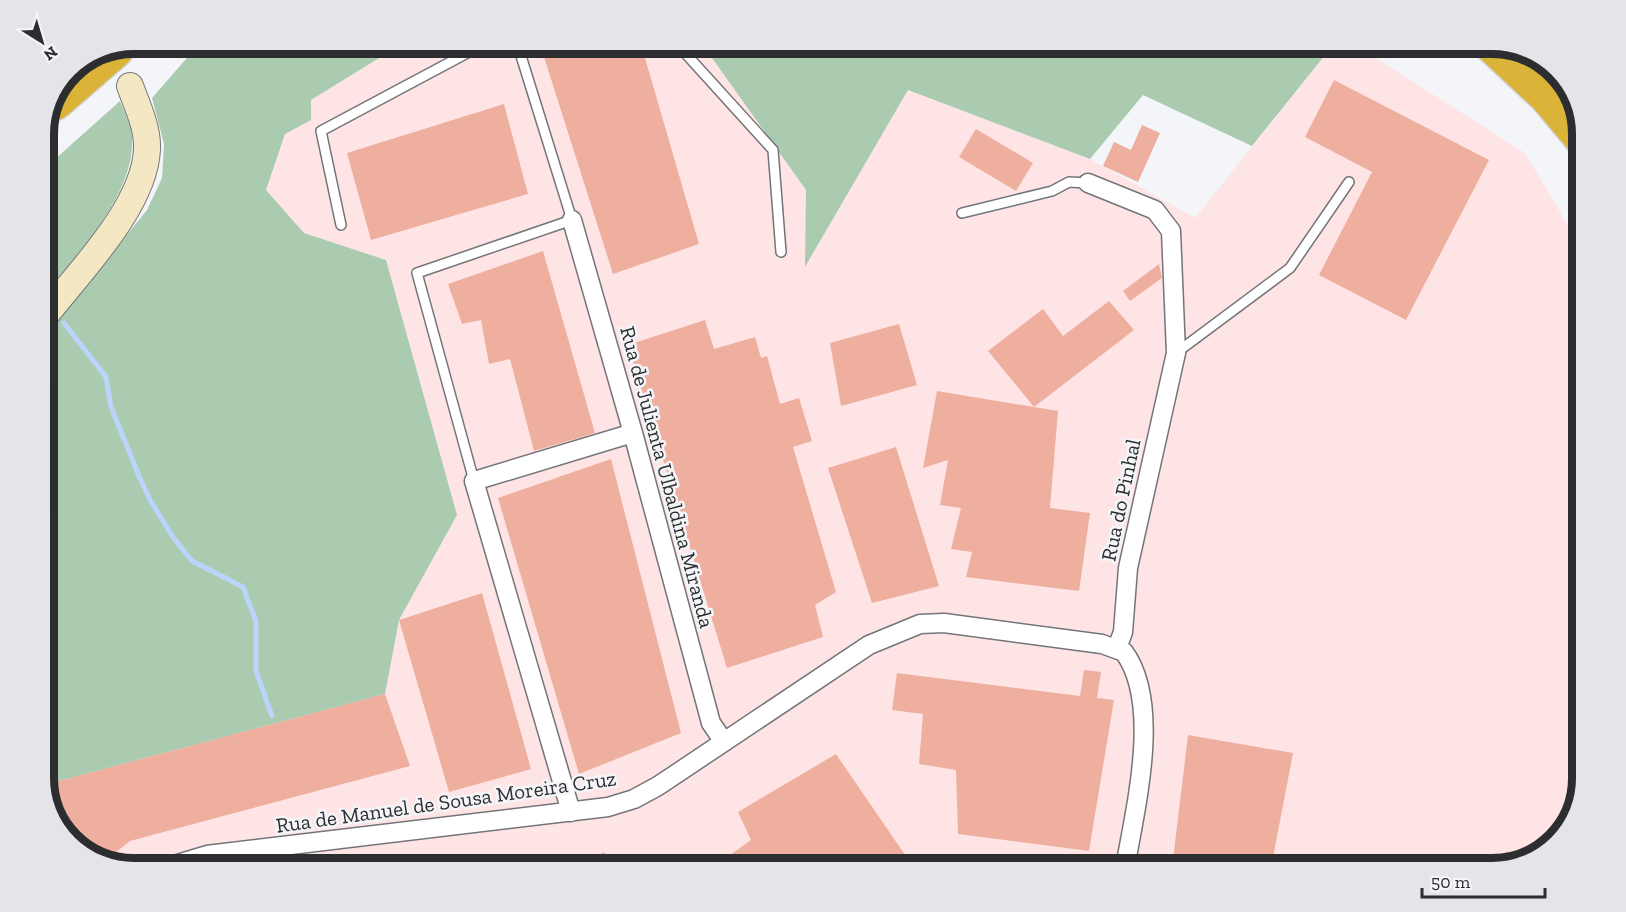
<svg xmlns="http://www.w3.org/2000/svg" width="1626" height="912" font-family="'Zilla Slab',serif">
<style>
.industrial{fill:#ffe4e5}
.green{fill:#abcbb1}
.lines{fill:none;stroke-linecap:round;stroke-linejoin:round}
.stream{stroke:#bbd4fc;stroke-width:5}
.building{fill:#eeaf9e}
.lane-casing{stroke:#737578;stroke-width:12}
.street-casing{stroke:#737578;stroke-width:21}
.secondary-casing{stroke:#737578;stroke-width:28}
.highway-casing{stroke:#d1d1d1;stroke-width:36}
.lane{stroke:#fff;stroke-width:9}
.street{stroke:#fff;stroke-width:18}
.secondary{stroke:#f4e8c4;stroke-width:26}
.highway{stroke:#dcb339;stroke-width:33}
.labels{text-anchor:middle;stroke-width:5;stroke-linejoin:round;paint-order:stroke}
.street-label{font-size:21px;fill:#2c2d2e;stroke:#f4f5f9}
.rim{fill:none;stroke:#2c2d2e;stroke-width:8}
</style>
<rect width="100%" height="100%" fill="#f4f5f9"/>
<!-- industrial -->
<path class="industrial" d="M 402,44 L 702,44 L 806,190 L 806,266 L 908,90 L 1090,159 L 1195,218 L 1334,44 L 1354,44 L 1525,153 L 1582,249 L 1582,778 L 1570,823 L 1537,856 L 1492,868 L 134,868 L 89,856 L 59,828 L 44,785 L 385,693 L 399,620 L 457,515 L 386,260 L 304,233 L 266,190 L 285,134 L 311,119 L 311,100 Z"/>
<!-- green -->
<path class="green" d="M 200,43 L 402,44 L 311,100 L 311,120 L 285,134 L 266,190 L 304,233 L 386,260 L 457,515 L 399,620 L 385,694 L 44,785 L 44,337 L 147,210 L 162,178 L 164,144 L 152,98 Z
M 702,44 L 1334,44 L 1252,146 L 1143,95 L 1090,159 L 908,90 L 805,267 L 806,190 Z
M 1511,49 C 1543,57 1554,67 1567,97 Z
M 120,101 C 124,111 131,125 132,136 C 136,194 77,253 44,296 L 44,169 Z"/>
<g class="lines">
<!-- stream -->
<path class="stream" d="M 64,323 L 106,377 L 111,407 L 139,476 L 150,500 L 173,537 L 192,561 L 243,587 L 256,621 L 256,671 L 272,716"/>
</g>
<!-- building -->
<path class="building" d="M 588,44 L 641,44 L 699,244 L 613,274 L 544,57 Z
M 1334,80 L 1489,160 L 1406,320 L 1319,275 L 1372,172 L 1305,137 Z
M 504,104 L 528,194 L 371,240 L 347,153 Z
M 1142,125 L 1160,133 L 1138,182 L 1103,166 L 1114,142 L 1131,150 Z
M 976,129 L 1033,163 L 1016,191 L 959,157 Z
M 543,251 L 595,433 L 534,451 L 510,359 L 489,364 L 481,320 L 462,324 L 448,284 Z
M 1159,264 L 1162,278 L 1130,301 L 1123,291 Z
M 1109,301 L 1134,330 L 1034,407 L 988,351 L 1043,309 L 1063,336 Z
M 705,320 L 714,349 L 755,337 L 761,358 L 767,356 L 780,404 L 799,398 L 812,441 L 793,447 L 836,592 L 815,605 L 823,637 L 727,668 L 628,345 Z
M 899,324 L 917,385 L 841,406 L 830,343 Z
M 937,391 L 1058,411 L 1050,508 L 1090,513 L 1079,591 L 966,577 L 972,552 L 951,549 L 961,508 L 940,505 L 948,460 L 923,468 Z
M 896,447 L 939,586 L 872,603 L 828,468 Z
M 611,459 L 681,733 L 579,774 L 498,498 Z
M 482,593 L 531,769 L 449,792 L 399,620 Z
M 1084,670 L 1101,672 L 1097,698 L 1114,700 L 1089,851 L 958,834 L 956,770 L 919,764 L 923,714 L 892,710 L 897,673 L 1080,696 Z
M 385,694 L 410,766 L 130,841 L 105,861 L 89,856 L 59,828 L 44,785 Z
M 1188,735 L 1293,753 L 1271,868 L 1172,868 Z
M 836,754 L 914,868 L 712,868 L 751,840 L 738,812 Z
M 604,852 L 616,868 L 579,868 Z"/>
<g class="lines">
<!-- lane casing -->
<g class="lane-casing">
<path id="lane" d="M 676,43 L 773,150 L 781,252
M 962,213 L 1052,191 L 1069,182 L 1088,183
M 341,225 L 321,131 L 486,43
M 1176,353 L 1290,268 L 1349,182
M 474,481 L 417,273 L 572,220 L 517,43"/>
</g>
<!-- street casing -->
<g class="street-casing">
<path id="street" d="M 1088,183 L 1155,210 L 1171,231 L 1176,353 L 1128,568 L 1123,632 L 1117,648
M 572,220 L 633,433 L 711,723 L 724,742
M 571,812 L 474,481 L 633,433
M 164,868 L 207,855 L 608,807 L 634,799 L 658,786 L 869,645 L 920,624 L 944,623 L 1102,644 L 1124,652 C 1162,704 1135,809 1125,868"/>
</g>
<!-- secondary casing -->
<g class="secondary-casing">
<path id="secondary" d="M 44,317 C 79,272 145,206 147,149 C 148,128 137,105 130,86"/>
</g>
<!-- highway casing -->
<g class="highway-casing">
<path id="highway" d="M 1488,43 L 1546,97 L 1582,140
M 56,103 L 116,51"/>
</g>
<!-- lane -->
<use href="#lane" class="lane"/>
<!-- street -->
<use href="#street" class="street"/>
<!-- secondary -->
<use href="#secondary" class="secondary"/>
<!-- highway -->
<use href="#highway" class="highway"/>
</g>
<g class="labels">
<!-- street labels -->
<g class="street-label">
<text transform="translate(667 477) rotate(75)" y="7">Rua de Julienta Ulbaldina Miranda</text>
<text transform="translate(1121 500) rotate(-78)" y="7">Rua do Pinhal</text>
<text transform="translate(446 802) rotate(-8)" y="7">Rua de Manuel de Sousa Moreira Cruz</text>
</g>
</g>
<!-- crop -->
<path d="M0 0H1626V912H0ZM134 54H1492A80 80 0 0 1 1572 134V778A80 80 0 0 1 1492 858H134A80 80 0 0 1 54 778V134A80 80 0 0 1 134 54Z" fill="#e4e5e9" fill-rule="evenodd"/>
<path class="rim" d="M134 54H1492A80 80 0 0 1 1572 134V778A80 80 0 0 1 1492 858H134A80 80 0 0 1 54 778V134A80 80 0 0 1 134 54Z"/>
<!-- north arrow -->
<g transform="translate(42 42) rotate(143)" stroke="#f4f5f9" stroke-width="4.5" paint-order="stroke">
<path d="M0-4.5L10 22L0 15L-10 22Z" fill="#2c2d2e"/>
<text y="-9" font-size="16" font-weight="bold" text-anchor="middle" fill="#2c2d2e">N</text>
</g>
<!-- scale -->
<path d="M1422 888v9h123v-9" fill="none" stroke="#2c2d2e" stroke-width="3"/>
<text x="1431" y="888" font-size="18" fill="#2c2d2e" stroke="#f4f5f9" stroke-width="4.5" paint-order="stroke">50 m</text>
</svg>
